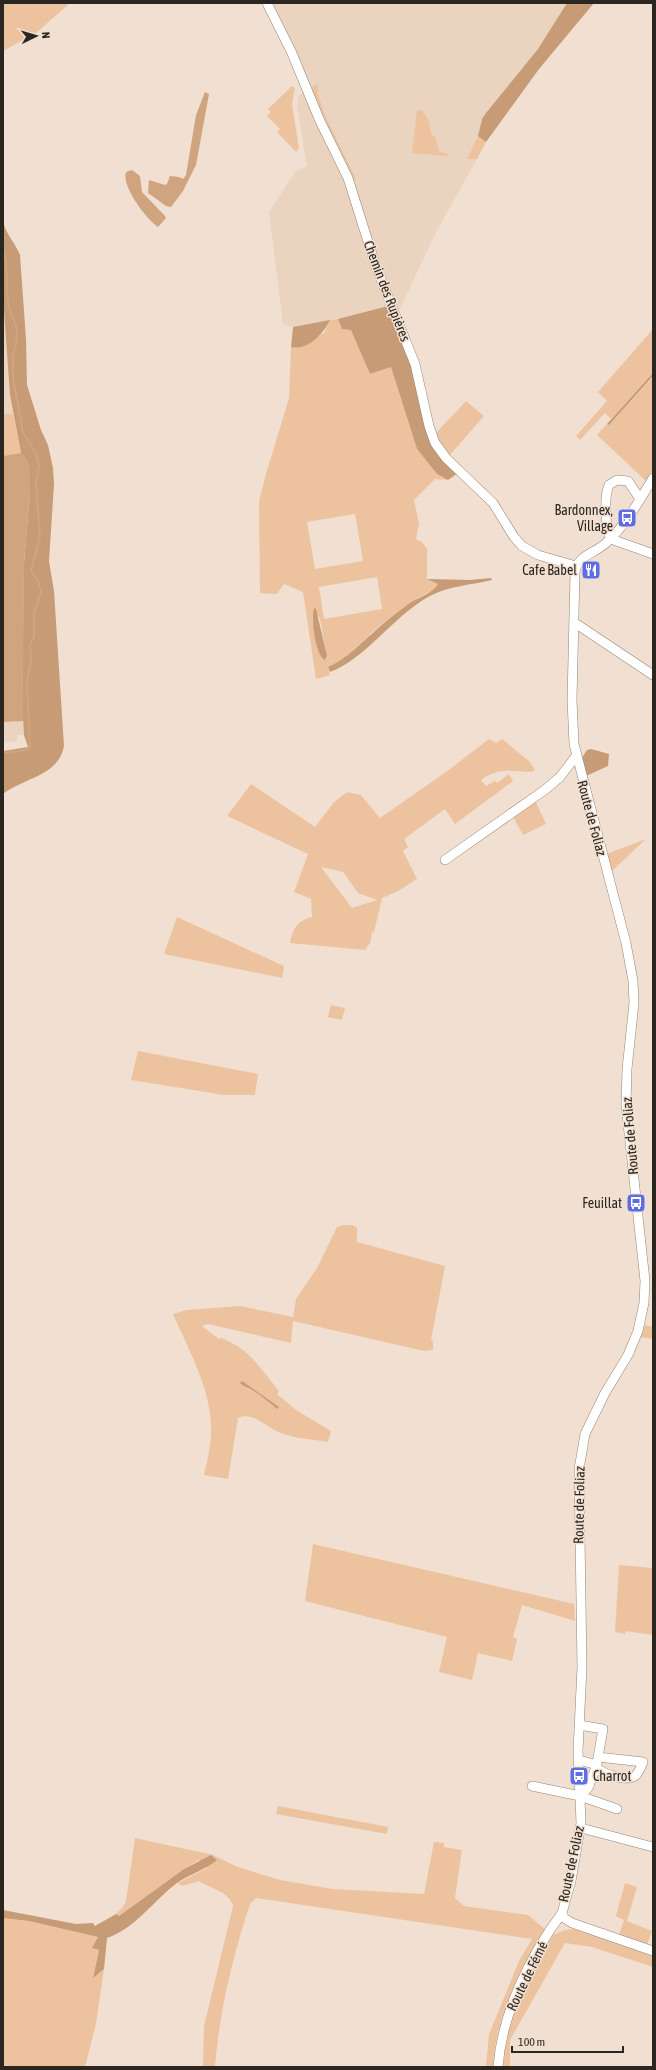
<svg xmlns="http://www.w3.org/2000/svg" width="656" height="2070" font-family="'Asap Condensed',sans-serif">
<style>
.built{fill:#ead3bf}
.green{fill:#ecc39e;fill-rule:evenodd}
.forest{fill:#c69b75}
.water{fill:#cfa47e}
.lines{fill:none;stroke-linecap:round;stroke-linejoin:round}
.stream{stroke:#cfa47e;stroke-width:2}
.minor-casing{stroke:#948477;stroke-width:10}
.minor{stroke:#fff;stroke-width:9}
.labels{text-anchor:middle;stroke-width:3;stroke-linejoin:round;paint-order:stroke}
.street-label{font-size:14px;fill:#2c2620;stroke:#f1e0d1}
.poi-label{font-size:14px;fill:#2c2620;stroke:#f1e0d1;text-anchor:end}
</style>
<rect width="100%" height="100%" fill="#f1e0d1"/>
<!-- built -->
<path class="built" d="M 263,3 L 567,3 L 538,49 L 482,119 L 478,136 L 467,159 L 477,159 L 435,234 L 400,309 L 388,306 L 343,318 L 293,327 L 283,324 L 269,212 L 295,172 L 307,166 L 297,105 L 298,97 L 303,92 L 281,38 Z
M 3,291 L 10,395 L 13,414 L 3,414 Z
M 23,721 L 24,735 L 17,735 L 17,741 L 3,742 L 3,722 Z"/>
<!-- green -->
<path class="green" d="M 3,3 L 70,3 L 36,33 L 3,51 Z
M 318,84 L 318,94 L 324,113 L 356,179 L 353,180 C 341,148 323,120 311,88 Z
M 292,86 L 295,88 L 292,104 L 299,148 L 296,152 L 277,132 L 280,129 L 267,116 L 271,112 L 268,109 Z
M 417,110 L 422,110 L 429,121 L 431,134 L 435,137 L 439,151 L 448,154 L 448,156 L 412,153 Z
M 478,136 L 486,142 L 477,159 L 467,159 Z
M 338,319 L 342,329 L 351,329 L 370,374 L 391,367 L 417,449 L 437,474 L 448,480 L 435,479 L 414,500 L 419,523 L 416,539 L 422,542 L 427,549 L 427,579 L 438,584 L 436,588 L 418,598 L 384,622 L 355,648 L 349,656 L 328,667 L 330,675 L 316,679 L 303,592 L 284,584 L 277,594 L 260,593 L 259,502 L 266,474 L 289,398 L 291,347 L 297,348 L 324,333 L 330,320 ZM 355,514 L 363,561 L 315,569 L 307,522 ZM 377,577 L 382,609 L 324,619 L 319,587 ZM 313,610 L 320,619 L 327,658 L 322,659 L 317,648 Z
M 653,329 L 653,373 L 611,419 L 605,413 L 580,440 L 576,436 L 607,401 L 598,392 Z
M 653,377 L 653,470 L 646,481 L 597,435 L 607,424 L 609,425 Z
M 466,401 L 484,416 L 449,456 L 435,434 Z
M 3,414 L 13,414 L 21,453 L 3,456 Z
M 489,739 L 496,743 L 502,739 L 529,761 L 535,770 L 531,772 C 511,771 498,767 481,780 L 486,786 L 495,781 L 497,783 L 509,774 L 513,781 L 455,824 L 445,809 L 404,839 L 408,847 L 403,851 L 417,879 L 398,891 L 382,898 L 374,932 L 372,932 L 370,943 L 365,950 L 290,943 C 293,928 297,921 312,917 L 311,899 L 294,892 L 308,854 L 227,816 L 251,784 L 315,827 L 334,802 L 347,792 L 361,795 L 380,818 L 446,772 ZM 321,867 L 343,872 L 358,893 L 377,900 L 352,908 Z
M 535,800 L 546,824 L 523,835 L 512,815 Z
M 646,839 L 611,872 L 606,854 Z
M 177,917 L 284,966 L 282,978 L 164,954 Z
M 331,1005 L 345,1008 L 342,1020 L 328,1017 Z
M 138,1051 L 258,1074 L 255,1095 L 224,1095 L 131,1080 Z
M 343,1225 L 353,1225 L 357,1228 L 357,1242 L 445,1266 L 431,1340 L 433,1341 L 433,1350 L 424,1351 L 293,1321 L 291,1343 L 208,1324 L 202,1326 L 219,1339 L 221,1338 C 250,1349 260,1368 279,1391 L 277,1394 L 296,1410 L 331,1431 L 328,1442 C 313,1439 295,1439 281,1433 C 267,1428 253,1411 238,1418 L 228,1479 L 204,1475 C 207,1462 210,1449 211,1436 C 213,1392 190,1353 173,1314 L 186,1310 L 240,1306 L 293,1317 L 296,1299 L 317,1268 L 337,1227 Z
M 645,1325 L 653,1327 L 653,1339 L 641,1337 Z
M 313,1544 L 574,1604 L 575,1621 L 522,1605 L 513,1637 L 517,1639 L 512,1661 L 478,1653 L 472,1680 L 439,1672 L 447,1637 L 305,1601 Z
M 619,1565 L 653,1568 L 653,1635 L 625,1631 L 625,1634 L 615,1632 Z
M 278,1806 L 388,1827 L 387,1834 L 276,1814 Z
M 135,1838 L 213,1855 L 238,1867 L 280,1880 L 333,1889 L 424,1894 L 434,1842 L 444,1843 L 444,1847 L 462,1850 L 455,1898 L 464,1906 L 528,1915 L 545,1929 C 519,1976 496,2012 493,2067 L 486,2067 L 489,2034 L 519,1961 L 532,1939 L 256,1898 L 250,1904 C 233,1955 219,2013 215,2067 L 203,2067 L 204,2026 L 233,1906 C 229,1891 211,1889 199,1881 L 182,1886 L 178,1883 L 207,1868 L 199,1860 L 184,1869 L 119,1916 L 116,1914 L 123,1907 L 126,1901 Z
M 625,1883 L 637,1887 L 627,1921 L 652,1931 L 647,1945 L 619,1935 L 624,1920 L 616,1916 Z
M 3,1918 L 29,1921 L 98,1937 L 93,1948 L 99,1950 L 93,1977 L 104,1969 L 96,2024 L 85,2067 L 3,2067 Z
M 576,1929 L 653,1956 L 653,1967 L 592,1947 L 565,1943 L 510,2040 L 510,2067 L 502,2067 L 504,2042 L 521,1991 L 553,1935 L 565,1930 Z"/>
<!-- forest -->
<path class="forest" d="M 567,3 L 594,3 L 539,69 L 486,142 L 478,136 L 482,119 L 486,113 L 538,49 Z
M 3,221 C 6,235 15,242 20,255 L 26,339 L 27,385 L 41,430 L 48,445 L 53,468 L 54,484 L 49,561 L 54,591 L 64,746 C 59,776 23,778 3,794 L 3,751 L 28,747 L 24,735 L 22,700 L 24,562 L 30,493 L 28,462 L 21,453 L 10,395 L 3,296 Z
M 388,306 L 412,364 L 426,427 L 458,473 L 448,480 L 437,474 L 417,449 L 391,367 L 370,374 L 351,330 L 342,329 L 338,319 Z
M 330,320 C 324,333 308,351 291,347 L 293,327 Z
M 653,373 L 653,376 L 609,425 L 607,424 Z
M 491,578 L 492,580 C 472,585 448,586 430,596 C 394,615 366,659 330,672 L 328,667 C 348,658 357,646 374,632 C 385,621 398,612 410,603 C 418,598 434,592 438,584 L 427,579 L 470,580 Z
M 314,608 L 316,609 L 327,656 L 325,660 C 315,656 311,617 314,608 Z
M 591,749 L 609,754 L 608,766 L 586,776 L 581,759 L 587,750 Z
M 242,1381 L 279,1407 L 277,1409 C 271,1403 261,1396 254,1391 C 249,1387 244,1387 240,1383 Z
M 211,1855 L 217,1860 C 205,1870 190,1874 177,1883 C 153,1901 136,1928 107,1938 L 104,1969 L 93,1978 L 99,1950 L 92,1948 L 98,1937 L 29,1921 L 3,1918 L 3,1910 L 76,1924 L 93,1923 L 95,1926 L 116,1914 L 119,1916 L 184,1869 Z"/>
<!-- water -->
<path class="water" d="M 205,92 L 209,94 L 196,165 L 183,191 L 171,207 L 166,206 L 148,193 L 149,180 L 165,185 L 167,184 L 170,176 L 179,177 L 183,179 L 186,175 L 196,115 Z
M 132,170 L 140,176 L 142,192 L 165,216 L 166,218 L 158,227 C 147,220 121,186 126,172 Z
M 21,453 L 28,462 L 30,468 L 30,493 L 24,562 L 23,721 L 3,722 L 3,456 Z"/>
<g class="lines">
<!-- stream -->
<path class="stream" d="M 3,248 L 6,260 L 8,304 L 17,329 L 16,345 L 13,354 L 13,377 L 23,433 L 36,453 L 39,465 L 36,484 L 40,537 L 31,571 L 38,581 L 41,592 L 34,613 L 34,637 L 30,645 L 31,660 L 27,683 L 30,747 L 26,750 L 3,753"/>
<!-- minor casing -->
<g class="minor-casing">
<path id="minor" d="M 267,3 L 291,51 L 320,121 L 348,178 L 376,267 L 415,364 L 429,426 L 435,443 L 446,458 L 493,503 L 514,537 L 522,546 L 538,555 L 576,566
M 611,539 C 605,528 604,496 609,485 L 617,480 L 628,481 L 640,499
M 611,539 L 653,554
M 575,623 L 653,675
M 445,860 L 546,789 L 560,777 L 576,756
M 579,1725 L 603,1729 L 597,1763
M 579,1760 L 597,1765 L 588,1788 L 580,1796
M 597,1769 C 606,1774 624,1782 635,1776 C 639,1773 641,1766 643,1762 L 598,1757
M 532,1786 L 580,1796 L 617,1809
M 581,1828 L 653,1847
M 562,1913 L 571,1881 L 581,1823 L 578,1751 L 582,1667 L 579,1469 L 585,1434 L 605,1393 L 628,1355 L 638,1331 L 644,1303 L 645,1281 L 626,1105 L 627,1069 L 634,1003 L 633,981 L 626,943 L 574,744 L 572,700 L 575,573 C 577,555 594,554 606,543 C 626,525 639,501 653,478
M 562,1913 L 564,1918 L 572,1923 L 653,1951
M 498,2067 C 502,2013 530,1956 562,1913"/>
</g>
<!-- minor -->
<use href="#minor" class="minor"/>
</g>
<!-- icons -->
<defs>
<g id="bus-square" transform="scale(1)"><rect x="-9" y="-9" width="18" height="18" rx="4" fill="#5d6ee5" stroke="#f1e0d1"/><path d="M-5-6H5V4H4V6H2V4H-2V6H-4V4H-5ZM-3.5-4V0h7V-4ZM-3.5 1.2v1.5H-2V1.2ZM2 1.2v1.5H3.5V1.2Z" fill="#fff"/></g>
<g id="restaurant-square" transform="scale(1)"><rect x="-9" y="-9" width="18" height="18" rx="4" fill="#5d6ee5" stroke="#f1e0d1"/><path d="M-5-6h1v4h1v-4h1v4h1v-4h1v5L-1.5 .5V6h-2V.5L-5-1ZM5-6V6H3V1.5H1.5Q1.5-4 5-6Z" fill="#fff"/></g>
</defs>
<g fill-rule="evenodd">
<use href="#bus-square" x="627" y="518"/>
<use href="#restaurant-square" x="591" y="570"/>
<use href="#bus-square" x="636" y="1203"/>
<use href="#bus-square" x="579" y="1776"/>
</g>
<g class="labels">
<!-- street labels -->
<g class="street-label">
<text transform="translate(387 291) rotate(69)" y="5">Chemin des Rupières</text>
<text transform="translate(592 818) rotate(75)" y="5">Route de Foliaz</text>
<text transform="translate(630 1136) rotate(-95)" y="5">Route de Foliaz</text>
<text transform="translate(579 1505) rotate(-89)" y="5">Route de Foliaz</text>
<text transform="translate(571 1864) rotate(-78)" y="5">Route de Foliaz</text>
<text transform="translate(527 1976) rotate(-64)" y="5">Route de Fémé</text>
</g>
<!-- poi labels -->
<g class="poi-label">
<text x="613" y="515">Bardonnex,<tspan x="613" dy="16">Village</tspan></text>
<text x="577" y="575">Cafe Babel</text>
<text x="622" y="1208">Feuillat</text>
<text x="593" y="1781" text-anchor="start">Charrot</text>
</g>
</g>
<!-- border -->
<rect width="656" height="2070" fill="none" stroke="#2c2620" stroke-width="8"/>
<!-- north arrow -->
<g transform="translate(36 36) rotate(85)" stroke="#f1e0d1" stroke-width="3" paint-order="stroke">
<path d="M0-3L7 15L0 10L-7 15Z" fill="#2c2620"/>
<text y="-6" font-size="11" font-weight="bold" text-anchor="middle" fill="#2c2620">N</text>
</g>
<!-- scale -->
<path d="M512 2046v6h111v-6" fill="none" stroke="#2c2620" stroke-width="2"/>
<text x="518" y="2046" font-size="12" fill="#2c2620" stroke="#f1e0d1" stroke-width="3" paint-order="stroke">100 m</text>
</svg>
